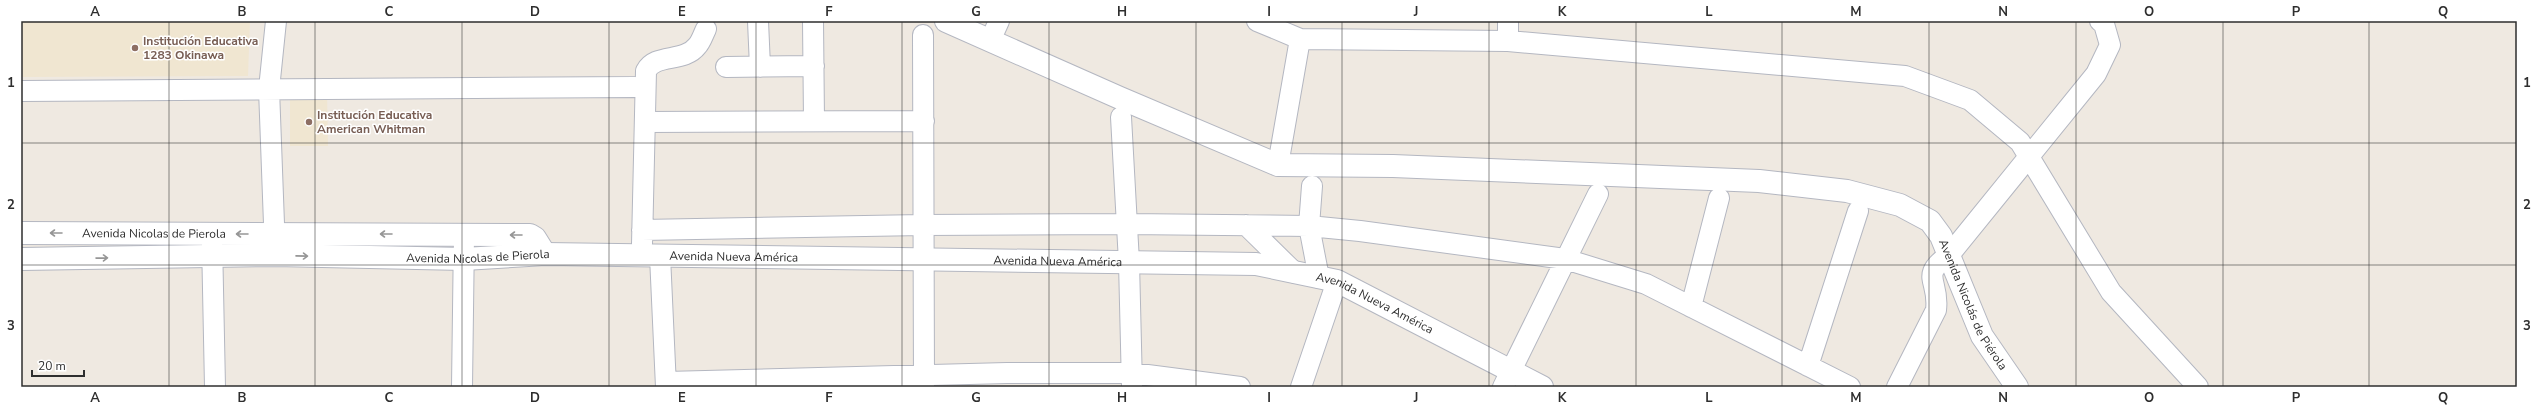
<svg xmlns="http://www.w3.org/2000/svg" width="2538" height="408" font-family="'Nunito Sans',sans-serif">
<style>
.education{fill:#f0e6d1}
.lines{fill:none;stroke-linecap:round;stroke-linejoin:round}
.minor-casing{stroke:#b4b7c1;stroke-width:22}
.tertiary-casing{stroke:#b4b7c1;stroke-width:24}
.minor{stroke:#fff;stroke-width:20}
.tertiary{stroke:#fff;stroke-width:22}
.oneway{stroke:#969696}
.grid{fill:none;stroke:#2e2e2e;stroke-width:1;stroke-opacity:0.55}
.education-dot{fill:#8d6e63;stroke:#fff;stroke-width:1.5}
.labels{text-anchor:middle;stroke-width:3;stroke-linejoin:round;paint-order:stroke}
.education-label{font-size:12px;font-weight:bold;fill:#785e54;stroke:#fff;text-anchor:start}
.street-label{font-size:12px;fill:#2e2e2e;stroke:#fff}
.neatline{fill:none;stroke:#2e2e2e;stroke-width:1.5}
.grid-label{font-size:13px;text-anchor:middle;font-weight:bold;fill:#2e2e2e}
</style>
<rect width="100%" height="100%" fill="#efe9e1"/>
<!-- education -->
<path class="education" d="M 21,21 L 250,21 L 248,76 L 21,77 Z
M 327,92 L 328,146 L 290,146 L 290,98 Z"/>
<g class="lines">
<!-- minor casing -->
<g class="minor-casing">
<path id="minor" d="M 758,21 L 760,67
M 813,21 L 814,121
M 1257,21 L 1300,39 L 1508,41 L 1905,76 L 1970,100 L 2020,142 L 2111,292 L 2198,387
M 1508,21 L 1508,41
M 923,35 L 924,387
M 990,41 L 999,21
M 726,67 L 814,66
M 21,91 L 635,87
M 1121,117 L 1129,262 L 1132,387
M 645,122 L 924,121
M 1278,165 L 1300,39
M 1312,186 L 1309,226 L 1319,278
M 1246,225 L 1295,273
M 642,230 L 923,225 L 1127,224 L 1309,226 L 1360,231 L 1565,259 L 1646,284 L 1850,387
M 212,240 L 215,387
M 642,244 L 646,71 C 655,53 684,63 697,46 C 701,42 703,35 706,29
M 275,251 L 269,89 L 276,21
M 660,256 L 666,387
M 1691,307 L 1719,198
M 1808,366 L 1858,211
M 666,382 L 1007,373 L 1132,373 L 1240,387
M 462,387 L 464,235
M 1301,387 L 1337,281
M 1503,387 L 1598,194
M 1897,387 L 1936,310 C 1940,279 1918,277 1950,254 L 2096,74 L 2110,45 L 2104,24 L 2100,21"/>
</g>
<!-- tertiary casing -->
<g class="tertiary-casing">
<g id="tertiary">
<path id="s1" d="M 946,21 L 1120,98 L 1278,165 L 1393,166 L 1759,181 L 1847,191 L 1900,205 L 1930,221 L 1941,236 L 1982,336 L 2017,387"/>
<path id="s2" d="M 21,233 L 530,235 L 535,238 L 545,254"/>
<path id="s3" d="M 21,259 L 275,255 L 464,259 L 545,254 L 1256,264 L 1337,281 L 1542,387"/>
</g>
</g>
<!-- minor -->
<use href="#minor" class="minor"/>
<!-- tertiary -->
<use href="#tertiary" class="tertiary"/>
</g>
<!-- one-way arrows -->
<defs><path id="oneway-shaft" d="M-6 0H5M1.5-3L5.5 0L1.5 3" fill="none" stroke-width="1.6" stroke-linecap="round" stroke-linejoin="round"/></defs>
<g class="oneway">
<use href="#oneway-shaft" transform="translate(56 233) rotate(-180)"/>
<use href="#oneway-shaft" transform="translate(242 234) rotate(180)"/>
<use href="#oneway-shaft" transform="translate(386 234) rotate(-180)"/>
<use href="#oneway-shaft" transform="translate(516 235) rotate(-180)"/>
<use href="#oneway-shaft" transform="translate(302 256) rotate(1)"/>
<use href="#oneway-shaft" transform="translate(102 258) rotate(-1)"/>
</g>
<!-- grid -->
<path class="grid" d="M 169,21 L 169,387M 315,21 L 315,387M 462,21 L 462,387M 609,21 L 609,387M 756,21 L 756,387M 902,21 L 902,387M 1049,21 L 1049,387M 1196,21 L 1196,387M 1342,21 L 1342,387M 1489,21 L 1489,387M 1636,21 L 1636,387M 1782,21 L 1782,387M 1929,21 L 1929,387M 2076,21 L 2076,387M 2223,21 L 2223,387M 2369,21 L 2369,387M 21,143 L 2517,143M 21,265 L 2517,265"/>
<!-- markers -->
<g class="education-dot">
<circle cx="135" cy="48" r="4"/>
<circle cx="309" cy="122" r="4"/>
</g>
<g class="labels">
<!-- education labels -->
<g class="education-label">
<text x="143" y="45">Institución Educativa<tspan x="143" dy="14">1283 Okinawa</tspan></text>
<text x="317" y="119">Institución Educativa<tspan x="317" dy="14">American Whitman</tspan></text>
</g>
<!-- street labels -->
<g class="street-label">
<text dy="4" stroke="none"><textPath href="#s2" startOffset="133">Avenida Nicolas de Pierola</textPath></text>
<text dy="4" stroke="none"><textPath href="#s3" startOffset="457">Avenida Nicolas de Pierola</textPath></text>
<text dy="4" stroke="none"><textPath href="#s3" startOffset="713">Avenida Nueva América</textPath></text>
<text dy="4" stroke="none"><textPath href="#s3" startOffset="1037">Avenida Nueva América</textPath></text>
<text dy="4" stroke="none"><textPath href="#s3" startOffset="1361">Avenida Nueva América</textPath></text>
<text dy="4" stroke="none"><textPath href="#s1" startOffset="1115">Avenida Nicolás de Piérola</textPath></text>
</g>
</g>
<!-- border -->
<rect width="2538" height="408" fill="none" stroke="#ffffff" stroke-width="44"/>
<!-- scale -->
<path d="M32 370v6h52v-6" fill="none" stroke="#2e2e2e" stroke-width="2"/>
<text x="38" y="370" font-size="12" fill="#2e2e2e" stroke="#ffffff" stroke-width="3" paint-order="stroke">20 m</text>
<rect x="22" y="22" width="2494" height="364" class="neatline"/>
<g class="grid-label">
<text x="95" y="16">A</text>
<text x="242" y="16">B</text>
<text x="389" y="16">C</text>
<text x="535" y="16">D</text>
<text x="682" y="16">E</text>
<text x="829" y="16">F</text>
<text x="976" y="16">G</text>
<text x="1122" y="16">H</text>
<text x="1269" y="16">I</text>
<text x="1416" y="16">J</text>
<text x="1562" y="16">K</text>
<text x="1709" y="16">L</text>
<text x="1856" y="16">M</text>
<text x="2003" y="16">N</text>
<text x="2149" y="16">O</text>
<text x="2296" y="16">P</text>
<text x="2443" y="16">Q</text>
<text x="11" y="87">1</text>
<text x="2527" y="87">1</text>
<text x="11" y="209">2</text>
<text x="2527" y="209">2</text>
<text x="11" y="330">3</text>
<text x="2527" y="330">3</text>
<text x="95" y="402">A</text>
<text x="242" y="402">B</text>
<text x="389" y="402">C</text>
<text x="535" y="402">D</text>
<text x="682" y="402">E</text>
<text x="829" y="402">F</text>
<text x="976" y="402">G</text>
<text x="1122" y="402">H</text>
<text x="1269" y="402">I</text>
<text x="1416" y="402">J</text>
<text x="1562" y="402">K</text>
<text x="1709" y="402">L</text>
<text x="1856" y="402">M</text>
<text x="2003" y="402">N</text>
<text x="2149" y="402">O</text>
<text x="2296" y="402">P</text>
<text x="2443" y="402">Q</text>
</g>
</svg>
